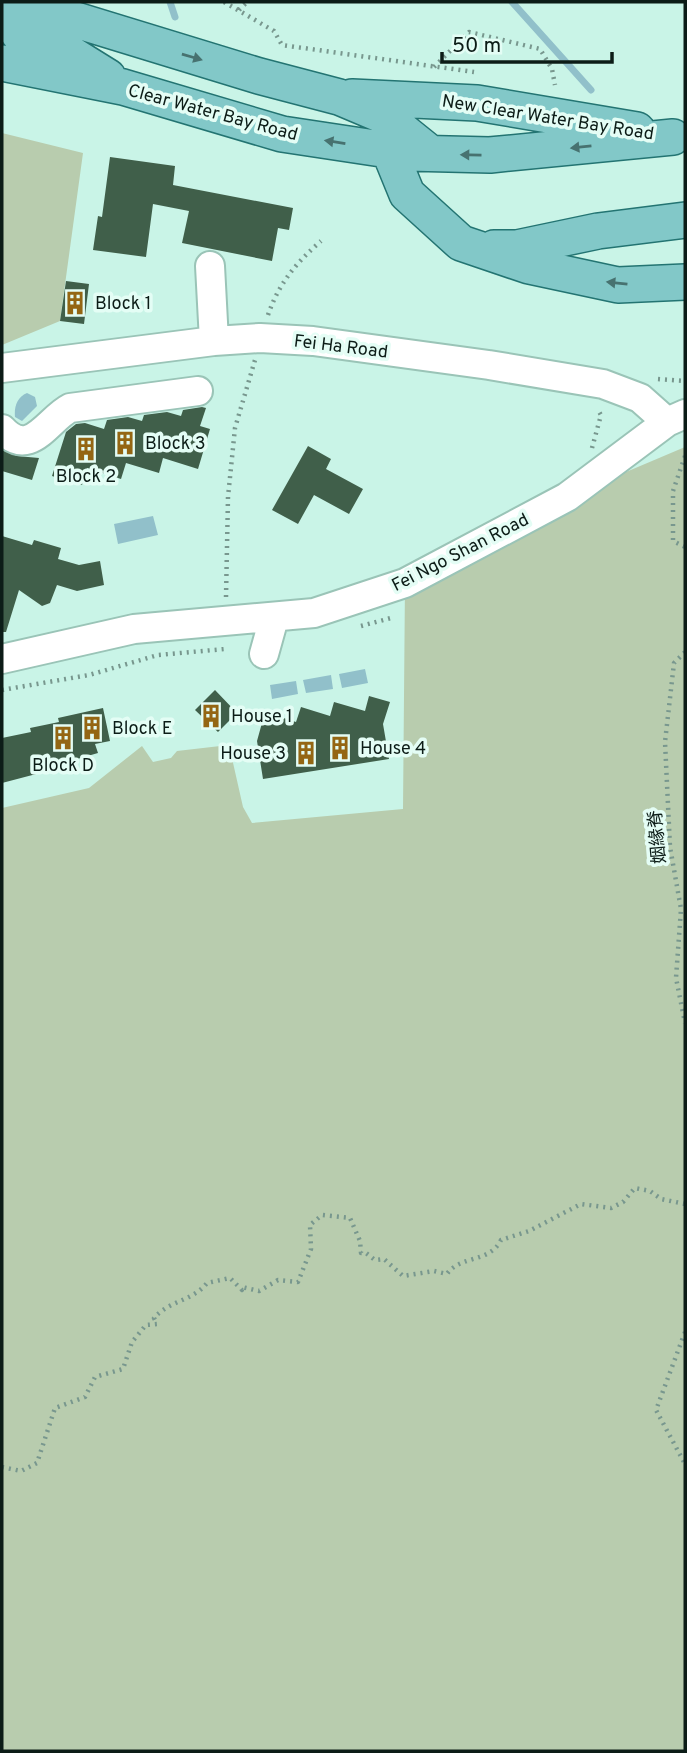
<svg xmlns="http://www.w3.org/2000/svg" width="687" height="1753" font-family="Overpass,'Noto Sans TC',sans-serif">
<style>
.green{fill:#b8ccae}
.water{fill:#91c0ca}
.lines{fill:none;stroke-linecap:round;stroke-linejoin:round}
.stream{stroke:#91c0ca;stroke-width:7}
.building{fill:#405f4a}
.minor-casing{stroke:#9ac4b7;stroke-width:32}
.major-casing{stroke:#237472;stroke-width:38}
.path{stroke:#78978e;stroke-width:4.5;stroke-dasharray:2 5;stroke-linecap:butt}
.minor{stroke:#fff;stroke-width:28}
.major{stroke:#82c8c8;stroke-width:35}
.oneway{fill:#477270}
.labels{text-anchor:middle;stroke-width:7;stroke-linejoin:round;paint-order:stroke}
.street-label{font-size:18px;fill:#0c1c17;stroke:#e4fdf5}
.poi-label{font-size:18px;fill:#0c1c17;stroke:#e4fdf5;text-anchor:start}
</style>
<rect width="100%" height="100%" fill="#c9f4e7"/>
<!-- green -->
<path class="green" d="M 2,133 L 83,153 L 60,321 L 2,345 Z
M 685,447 L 685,1751 L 2,1751 L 2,808 L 89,788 L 142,746 L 153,762 L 171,758 L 177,751 L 229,745 L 243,807 L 252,823 L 403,809 L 405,583 L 567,497 Z"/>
<!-- water -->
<path class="water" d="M 27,393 L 35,397 L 37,406 L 22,421 L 15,417 C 14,407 17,397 27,393 Z
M 153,516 L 158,535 L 118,544 L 114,524 Z
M 365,669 L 368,683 L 342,688 L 339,674 Z
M 331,675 L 333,689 L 306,693 L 303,680 Z
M 296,681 L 298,694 L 272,699 L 270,685 Z"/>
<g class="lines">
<!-- stream -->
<path class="stream" d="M 170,2 L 175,17
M 512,2 L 591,90"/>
</g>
<!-- building -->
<path class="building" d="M 110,157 L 175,166 L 173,185 L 293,208 L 289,230 L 278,228 L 272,261 L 182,243 L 189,211 L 153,204 L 146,257 L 93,250 L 98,216 L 102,217 Z
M 66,281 L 89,284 L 84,324 L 60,321 Z
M 202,407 L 206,408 L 200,426 L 210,429 L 198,469 L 163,458 L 159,473 L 126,463 L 121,479 L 87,468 L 82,485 L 52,476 L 66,432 L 76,424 L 85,423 L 104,429 L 107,420 L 128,417 L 142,421 L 144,415 L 167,412 L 181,416 L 183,410 Z
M 308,446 L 331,459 L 326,469 L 363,489 L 349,514 L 314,495 L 298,524 L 272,510 Z
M 2,450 L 17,456 L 39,458 L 32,480 L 2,471 Z
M 2,536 L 32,545 L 34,540 L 61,548 L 58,559 L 79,565 L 100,561 L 104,585 L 77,591 L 57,585 L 50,603 L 42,606 L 19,590 L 6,632 L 2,632 Z
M 215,690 L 237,713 L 218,732 L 195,710 Z
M 369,696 L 390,702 L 383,724 L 389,759 L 263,779 L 257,741 L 265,712 L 296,722 L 301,707 L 330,716 L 334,702 L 365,711 Z
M 103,708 L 110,741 L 95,744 L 98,753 L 39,770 L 40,773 L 2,783 L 2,738 L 31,732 L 30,728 L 59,722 L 58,718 Z"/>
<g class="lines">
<!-- minor casing -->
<g class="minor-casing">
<path id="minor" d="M 210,266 L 214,341
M 2,368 L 214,341 L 260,338 L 313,341 L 489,365 L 603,384 L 640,398 L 667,422
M 2,429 C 30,460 48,419 70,408 L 198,391
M 264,654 L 274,618
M 2,659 L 134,629 L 314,613 L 405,583 L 567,497 L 667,422 L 685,414"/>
</g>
<!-- major casing -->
<g class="major-casing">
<path id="major" d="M 5,2 L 4,11 L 19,34 L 63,49 L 108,77
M 17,2 L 259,76 L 339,97 L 384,116 L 430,153
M 2,63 L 123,87 L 282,134 L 408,153 L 490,155 L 673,137
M 352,97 L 477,103 L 637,130
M 389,150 L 407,194 L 461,243 L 529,266 L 618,285 L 685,282
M 494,248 L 517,248 L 598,231 L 685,220"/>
</g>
<!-- path -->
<path class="path" d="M 224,2 L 274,31 L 282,45 L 474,72
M 239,10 L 247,2
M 434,67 L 469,32 L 540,49 L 552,69 L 555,85
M 268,315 C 279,283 296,263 321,241
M 658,379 L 685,381
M 592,448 L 601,415 L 598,410
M 685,456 L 673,491 L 673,541 L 685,547
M 226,597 L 228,497 L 235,428 L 255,360
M 361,626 L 391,618
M 685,652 L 674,663 L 665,742 L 670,847 L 681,909 L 676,978 L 685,1023
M 2,690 L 89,675 L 158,655 L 225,649
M 685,1332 L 656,1410 L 685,1464
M 2,1467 L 21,1471 L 37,1463 L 55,1408 L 85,1397 L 95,1377 L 123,1369 L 132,1342 L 146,1325 L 157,1324 L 154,1318 C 170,1300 193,1301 207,1283 L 230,1278 L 242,1290 L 242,1287 L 259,1291 L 278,1280 L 298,1282 L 311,1249 L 310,1225 L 322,1215 L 350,1218 L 360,1241 L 361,1253 L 366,1253 L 375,1260 L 384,1259 L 403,1276 L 434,1271 L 447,1274 C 460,1255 490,1263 501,1240 L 529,1231 L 581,1204 L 611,1208 L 623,1202 L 635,1188 L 650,1191 L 661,1199 L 685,1204"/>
<!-- minor -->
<use href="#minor" class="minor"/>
<!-- major -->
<use href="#major" class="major"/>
</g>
<!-- one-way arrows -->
<defs><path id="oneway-solid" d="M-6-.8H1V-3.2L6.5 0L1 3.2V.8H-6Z" transform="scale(1.75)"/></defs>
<g class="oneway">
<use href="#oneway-solid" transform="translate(192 57) rotate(16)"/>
<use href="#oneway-solid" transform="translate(335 142) rotate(-171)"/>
<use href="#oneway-solid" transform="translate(581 147) rotate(174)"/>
<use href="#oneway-solid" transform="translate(471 155) rotate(-179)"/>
<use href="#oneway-solid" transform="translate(617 283) rotate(-174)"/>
</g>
<!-- icons -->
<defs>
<g id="building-bare" transform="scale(1.89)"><path d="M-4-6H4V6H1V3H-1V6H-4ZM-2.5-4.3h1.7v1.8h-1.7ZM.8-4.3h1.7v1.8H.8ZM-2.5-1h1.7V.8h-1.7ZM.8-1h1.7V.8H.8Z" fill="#946613" stroke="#e4fdf5" stroke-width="2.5" paint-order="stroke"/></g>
</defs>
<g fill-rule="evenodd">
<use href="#building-bare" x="75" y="303"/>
<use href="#building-bare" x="125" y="443"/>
<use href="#building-bare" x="86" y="449"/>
<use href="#building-bare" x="211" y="716"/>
<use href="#building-bare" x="92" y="728"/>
<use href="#building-bare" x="63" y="738"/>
<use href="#building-bare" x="340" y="748"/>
<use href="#building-bare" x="306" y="753"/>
</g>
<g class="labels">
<!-- street labels -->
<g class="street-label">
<text transform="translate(213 112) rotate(15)" y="6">Clear Water Bay Road</text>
<text transform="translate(548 117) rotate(9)" y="6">New Clear Water Bay Road</text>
<text transform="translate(341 346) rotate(7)" y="6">Fei Ha Road</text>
<text transform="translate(460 552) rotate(-27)" y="6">Fei Ngo Shan Road</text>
<text transform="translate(657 837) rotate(-95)" y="6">姻緣脊</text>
</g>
<!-- poi labels -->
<g class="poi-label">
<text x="95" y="309">Block 1</text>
<text x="145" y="449">Block 3</text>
<text x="86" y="482" text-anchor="middle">Block 2</text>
<text x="231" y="722">House 1</text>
<text x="112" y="734">Block E</text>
<text x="360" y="754">House 4</text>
<text x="286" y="759" text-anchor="end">House 3</text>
<text x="63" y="771" text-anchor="middle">Block D</text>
</g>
</g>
<!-- border -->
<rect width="687" height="1753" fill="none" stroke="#0c1c17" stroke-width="7"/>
<!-- scale -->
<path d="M442 52v10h170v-10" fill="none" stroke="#0c1c17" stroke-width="3.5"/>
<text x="452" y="52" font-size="21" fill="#0c1c17" stroke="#e4fdf5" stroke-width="5" paint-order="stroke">50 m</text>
</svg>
